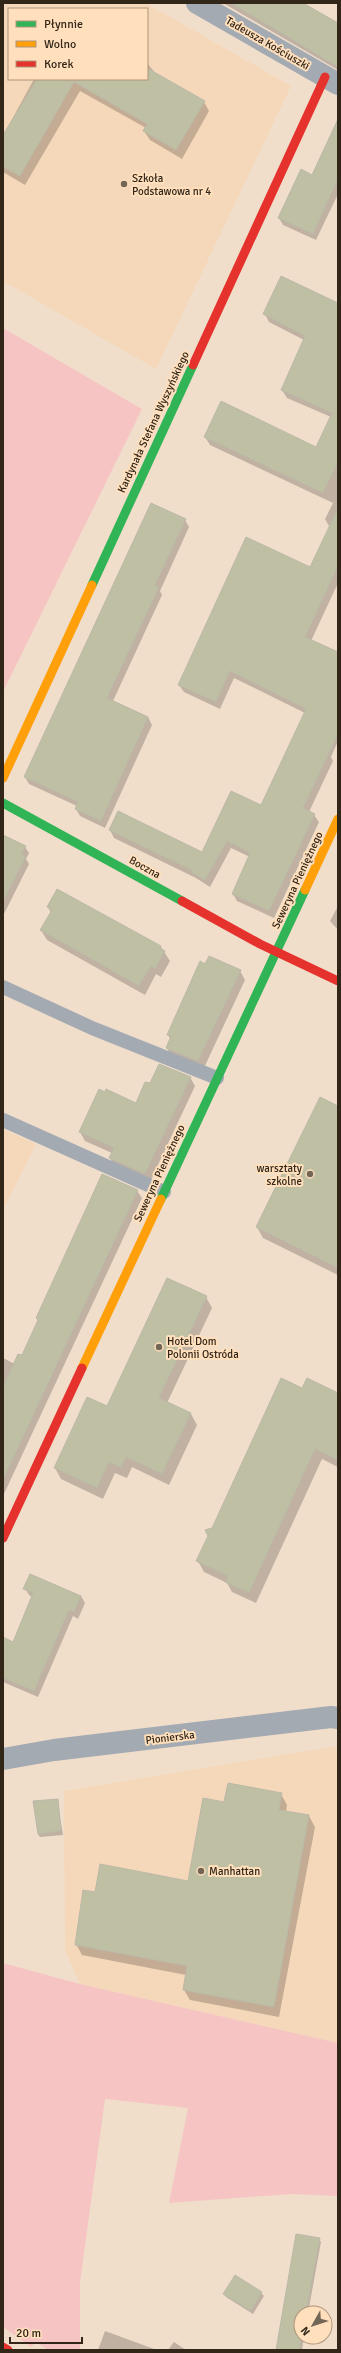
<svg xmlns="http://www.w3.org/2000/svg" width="341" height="2353" font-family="Signika,sans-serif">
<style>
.built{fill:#f5d8b9;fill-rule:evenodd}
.green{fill:#f6c5c3}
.shadow{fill:#0003}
.building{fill:#bebfa3;stroke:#bcb8a8}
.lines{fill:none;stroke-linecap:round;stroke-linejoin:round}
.lane{stroke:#a3aab2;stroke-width:14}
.street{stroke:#a3aab2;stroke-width:22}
.fast{stroke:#30b455;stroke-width:9}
.slow{stroke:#ff9f0a;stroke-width:9}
.jam{stroke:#e5322d;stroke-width:9}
.poi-dot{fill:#746657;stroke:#ffdfbc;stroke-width:1.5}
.labels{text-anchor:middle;stroke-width:4;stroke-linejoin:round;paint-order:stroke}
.street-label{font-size:11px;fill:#322619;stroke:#ffdfbc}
.poi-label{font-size:11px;fill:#322619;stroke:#ffdfbc;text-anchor:start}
</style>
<rect width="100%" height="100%" fill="#f0decb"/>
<!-- built -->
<path class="built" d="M 3,3 L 146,3 L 291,86 L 156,369 L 3,281 ZM 9,9 L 147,9 L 147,79 L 9,79 Z
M 3,1129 L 36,1144 L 3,1210 Z
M 338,1746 L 338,2043 L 80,1984 L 65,1950 L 64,1791 Z"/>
<!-- green -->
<path class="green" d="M 3,328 L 142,409 L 3,692 Z
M 3,1963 L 80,1984 L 338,2043 L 338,2196 L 291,2194 L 169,2203 L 188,2108 L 105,2099 L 80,2282 L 80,2349 L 48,2350 L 36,2342 L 31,2347 L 3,2327 Z"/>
<!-- shadow -->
<path class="shadow" d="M 223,3 L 301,3 L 338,24 L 338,70 Z
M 147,63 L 156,74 L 204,102 L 209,111 L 182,159 L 150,140 L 144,131 L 146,128 L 80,91 L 25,185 L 3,172 L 3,136 L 34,79 L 147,79 Z
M 338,142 L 338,194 L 316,240 L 283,225 L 279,218 Z
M 338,304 L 338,531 L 329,526 L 325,519 L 333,503 L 210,445 L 205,437 L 316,448 L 331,417 L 287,398 L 282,390 L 304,340 L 269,322 L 265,314 Z
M 185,520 L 189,527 L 160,591 L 162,595 L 113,701 L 148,717 L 152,725 L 105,828 L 80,816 L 76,809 L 77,806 L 29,784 L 25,777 Z
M 338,557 L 338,583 L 311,641 L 338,653 L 338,741 L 331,757 L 333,761 L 309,812 L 314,815 L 319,822 L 274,918 L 237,901 L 233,894 L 250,857 L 231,848 L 210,887 L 196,878 L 114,838 L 110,830 L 202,853 L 261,806 L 305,713 L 234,678 L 220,709 L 184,692 L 179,685 L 311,568 Z
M 3,836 L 25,847 L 29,853 L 26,859 L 29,864 L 3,916 Z
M 57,891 L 161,947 L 170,961 L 161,977 L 156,974 L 145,995 L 47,940 L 41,930 L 51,913 L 48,907 Z
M 338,906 L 338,930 L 330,921 Z
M 206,965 L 240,971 L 245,980 L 203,1070 L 172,1058 L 167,1048 L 171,1040 L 168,1035 Z
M 190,1077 L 195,1086 L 150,1182 L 115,1167 L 110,1158 L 112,1153 L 85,1141 L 80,1132 L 136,1104 L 151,1085 Z
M 338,1107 L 338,1275 L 263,1238 L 257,1227 Z
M 137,1191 L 142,1198 L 3,1496 L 3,1358 L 15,1364 L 23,1356 L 39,1322 L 37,1318 Z
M 206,1297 L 212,1308 L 167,1403 L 191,1414 L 197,1425 L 169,1485 L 132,1467 L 127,1478 L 115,1473 L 103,1499 L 61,1479 L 55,1468 Z
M 338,1394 L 338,1467 L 322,1459 L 256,1603 L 232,1592 L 227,1583 L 204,1572 L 198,1561 L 213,1528 Z
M 25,1588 L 81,1596 L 85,1603 L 78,1619 L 73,1616 L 38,1697 L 3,1682 L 3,1639 L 13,1643 L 32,1597 L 29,1595 Z
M 281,1794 L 287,1805 L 286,1812 L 309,1816 L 315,1827 L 279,2017 L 190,2000 L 184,1990 L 186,1975 L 82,1955 L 76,1944 L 189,1882 L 225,1803 Z
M 57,1800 L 63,1835 L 40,1837 L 38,1834 Z
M 297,2235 L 319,2239 L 321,2242 L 308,2313 L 301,2313 L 301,2337 L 304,2337 L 302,2350 L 276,2350 Z
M 235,2277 L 261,2293 L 264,2296 L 253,2314 L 226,2297 L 224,2294 Z
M 105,2331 L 157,2350 L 98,2350 Z
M 174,2342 L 186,2350 L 168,2350 Z"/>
<!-- building -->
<path class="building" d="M 231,3 L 303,3 L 338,23 L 338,67 Z
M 147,68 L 205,101 L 176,150 L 143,131 L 147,124 L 74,82 L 20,176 L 3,167 L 3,135 L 37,79 L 147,79 Z
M 338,119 L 338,179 L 313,234 L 278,218 L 301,169 L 312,175 Z
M 281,276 L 338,303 L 338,462 L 323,493 L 204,437 L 221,401 L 316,447 L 332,413 L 281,390 L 305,336 L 263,314 Z
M 151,503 L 186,519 L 155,585 L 159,587 L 107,698 L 148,717 L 101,821 L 75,809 L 78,802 L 24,777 Z
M 338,508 L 338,566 L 305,637 L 338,652 L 338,734 L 303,808 L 315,814 L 269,911 L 232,894 L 250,853 L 227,841 L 205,880 L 192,873 L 193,871 L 109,830 L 118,811 L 202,852 L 231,791 L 261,805 L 306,709 L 230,671 L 216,702 L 178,685 L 246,537 L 310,567 Z
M 3,835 L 26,846 L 21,854 L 26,856 L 3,902 Z
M 57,889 L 161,946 L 160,948 L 165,951 L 155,969 L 151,966 L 139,986 L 40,930 L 52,910 L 47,907 Z
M 209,956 L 241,970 L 198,1061 L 166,1048 L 171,1036 L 167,1035 L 200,961 L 205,964 Z
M 159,1064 L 191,1077 L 145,1174 L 109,1158 L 114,1148 L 79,1132 L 99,1089 L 105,1092 L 106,1089 L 136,1103 L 145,1082 L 150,1083 Z
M 320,1097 L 338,1106 L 338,1268 L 256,1227 Z
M 102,1174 L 138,1190 L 3,1480 L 3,1387 L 18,1354 L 22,1355 L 38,1320 L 36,1318 Z
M 167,1278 L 207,1296 L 159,1398 L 191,1413 L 162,1474 L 126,1457 L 121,1468 L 109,1462 L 97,1488 L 54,1468 L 87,1397 L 107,1406 Z
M 281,1378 L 302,1388 L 307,1378 L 338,1393 L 338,1460 L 315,1449 L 249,1593 L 225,1582 L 228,1576 L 196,1561 L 208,1536 L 205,1530 L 212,1528 Z
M 30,1574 L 81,1596 L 74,1612 L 69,1610 L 34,1691 L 3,1678 L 3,1637 L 13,1642 L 33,1593 L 23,1589 Z
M 228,1783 L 282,1793 L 279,1810 L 309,1815 L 274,2007 L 183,1990 L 187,1966 L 75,1945 L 83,1890 L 95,1892 L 100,1864 L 188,1881 L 203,1798 L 224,1802 Z
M 58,1799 L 61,1831 L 38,1834 L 33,1801 Z
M 296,2234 L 320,2238 L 316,2259 L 306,2313 L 301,2313 L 300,2350 L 276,2350 Z
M 235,2275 L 262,2292 L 251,2311 L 223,2294 Z"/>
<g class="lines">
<!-- lane -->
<path class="lane" d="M 3,987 L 92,1028 L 217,1078
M 3,1120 L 164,1192"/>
<!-- street -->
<path class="street" d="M 197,3 L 338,84
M 3,1759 L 54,1750 L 331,1717 L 338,1718"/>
<!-- fast -->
<path class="fast" d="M 92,585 L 193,365
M 3,803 L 182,901
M 161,1199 L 305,890"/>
<!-- slow -->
<path class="slow" d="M 3,778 L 92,585
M 305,890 L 338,819
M 82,1368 L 161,1199"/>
<!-- jam -->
<path class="jam" d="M 193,365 L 325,77
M 182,901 L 260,944 L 338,981
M 3,1538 L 82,1368
M 3,2347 L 8,2350"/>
</g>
<!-- markers -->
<g class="poi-dot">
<circle cx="124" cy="184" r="4"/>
<circle cx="310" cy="1174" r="4"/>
<circle cx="159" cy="1347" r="4"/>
<circle cx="201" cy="1871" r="4"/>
</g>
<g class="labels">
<!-- street labels -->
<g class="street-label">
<text transform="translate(268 43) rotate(30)" y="4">Tadeusza Kościuszki</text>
<text transform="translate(153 422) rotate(-65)" y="4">Kardynała Stefana Wyszyńskiego</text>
<text transform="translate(145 867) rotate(29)" y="4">Boczna</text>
<text transform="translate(297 880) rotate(-65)" y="4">Seweryna Pieniężnego</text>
<text transform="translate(159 1173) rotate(-65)" y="4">Seweryna Pieniężnego</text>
<text transform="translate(170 1737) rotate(-7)" y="4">Pionierska</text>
</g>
<!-- poi labels -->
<g class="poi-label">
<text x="132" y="182">Szkoła<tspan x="132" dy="13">Podstawowa nr 4</tspan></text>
<text x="302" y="1172" text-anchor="end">warsztaty<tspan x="302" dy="13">szkolne</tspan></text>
<text x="167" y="1345">Hotel Dom<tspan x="167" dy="13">Polonii Ostróda</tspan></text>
<text x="209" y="1875">Manhattan</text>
</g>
</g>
<!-- border -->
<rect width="341" height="2353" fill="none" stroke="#322619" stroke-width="8"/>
<!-- legend -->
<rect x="8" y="8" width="140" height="72" fill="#ffdfbc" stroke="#ad957b"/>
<rect x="16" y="21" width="20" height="6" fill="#30b455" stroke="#ad957b"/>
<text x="44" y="28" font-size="12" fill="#322619">Płynnie</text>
<rect x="16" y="41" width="20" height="6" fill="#ff9f0a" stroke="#ad957b"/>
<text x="44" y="48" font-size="12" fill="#322619">Wolno</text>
<rect x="16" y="61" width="20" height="6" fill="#e5322d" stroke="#ad957b"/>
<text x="44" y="68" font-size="12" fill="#322619">Korek</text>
<!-- north arrow -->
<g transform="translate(313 2325) rotate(231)"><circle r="19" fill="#ffdfbc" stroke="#ad957b"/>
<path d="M0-3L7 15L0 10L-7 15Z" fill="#746657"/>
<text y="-6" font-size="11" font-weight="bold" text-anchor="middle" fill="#322619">N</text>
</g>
<!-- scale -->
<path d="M10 2337v6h72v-6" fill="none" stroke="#322619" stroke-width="2"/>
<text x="16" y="2337" font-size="12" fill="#322619" stroke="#ffdfbc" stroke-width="3" paint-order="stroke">20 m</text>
</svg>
